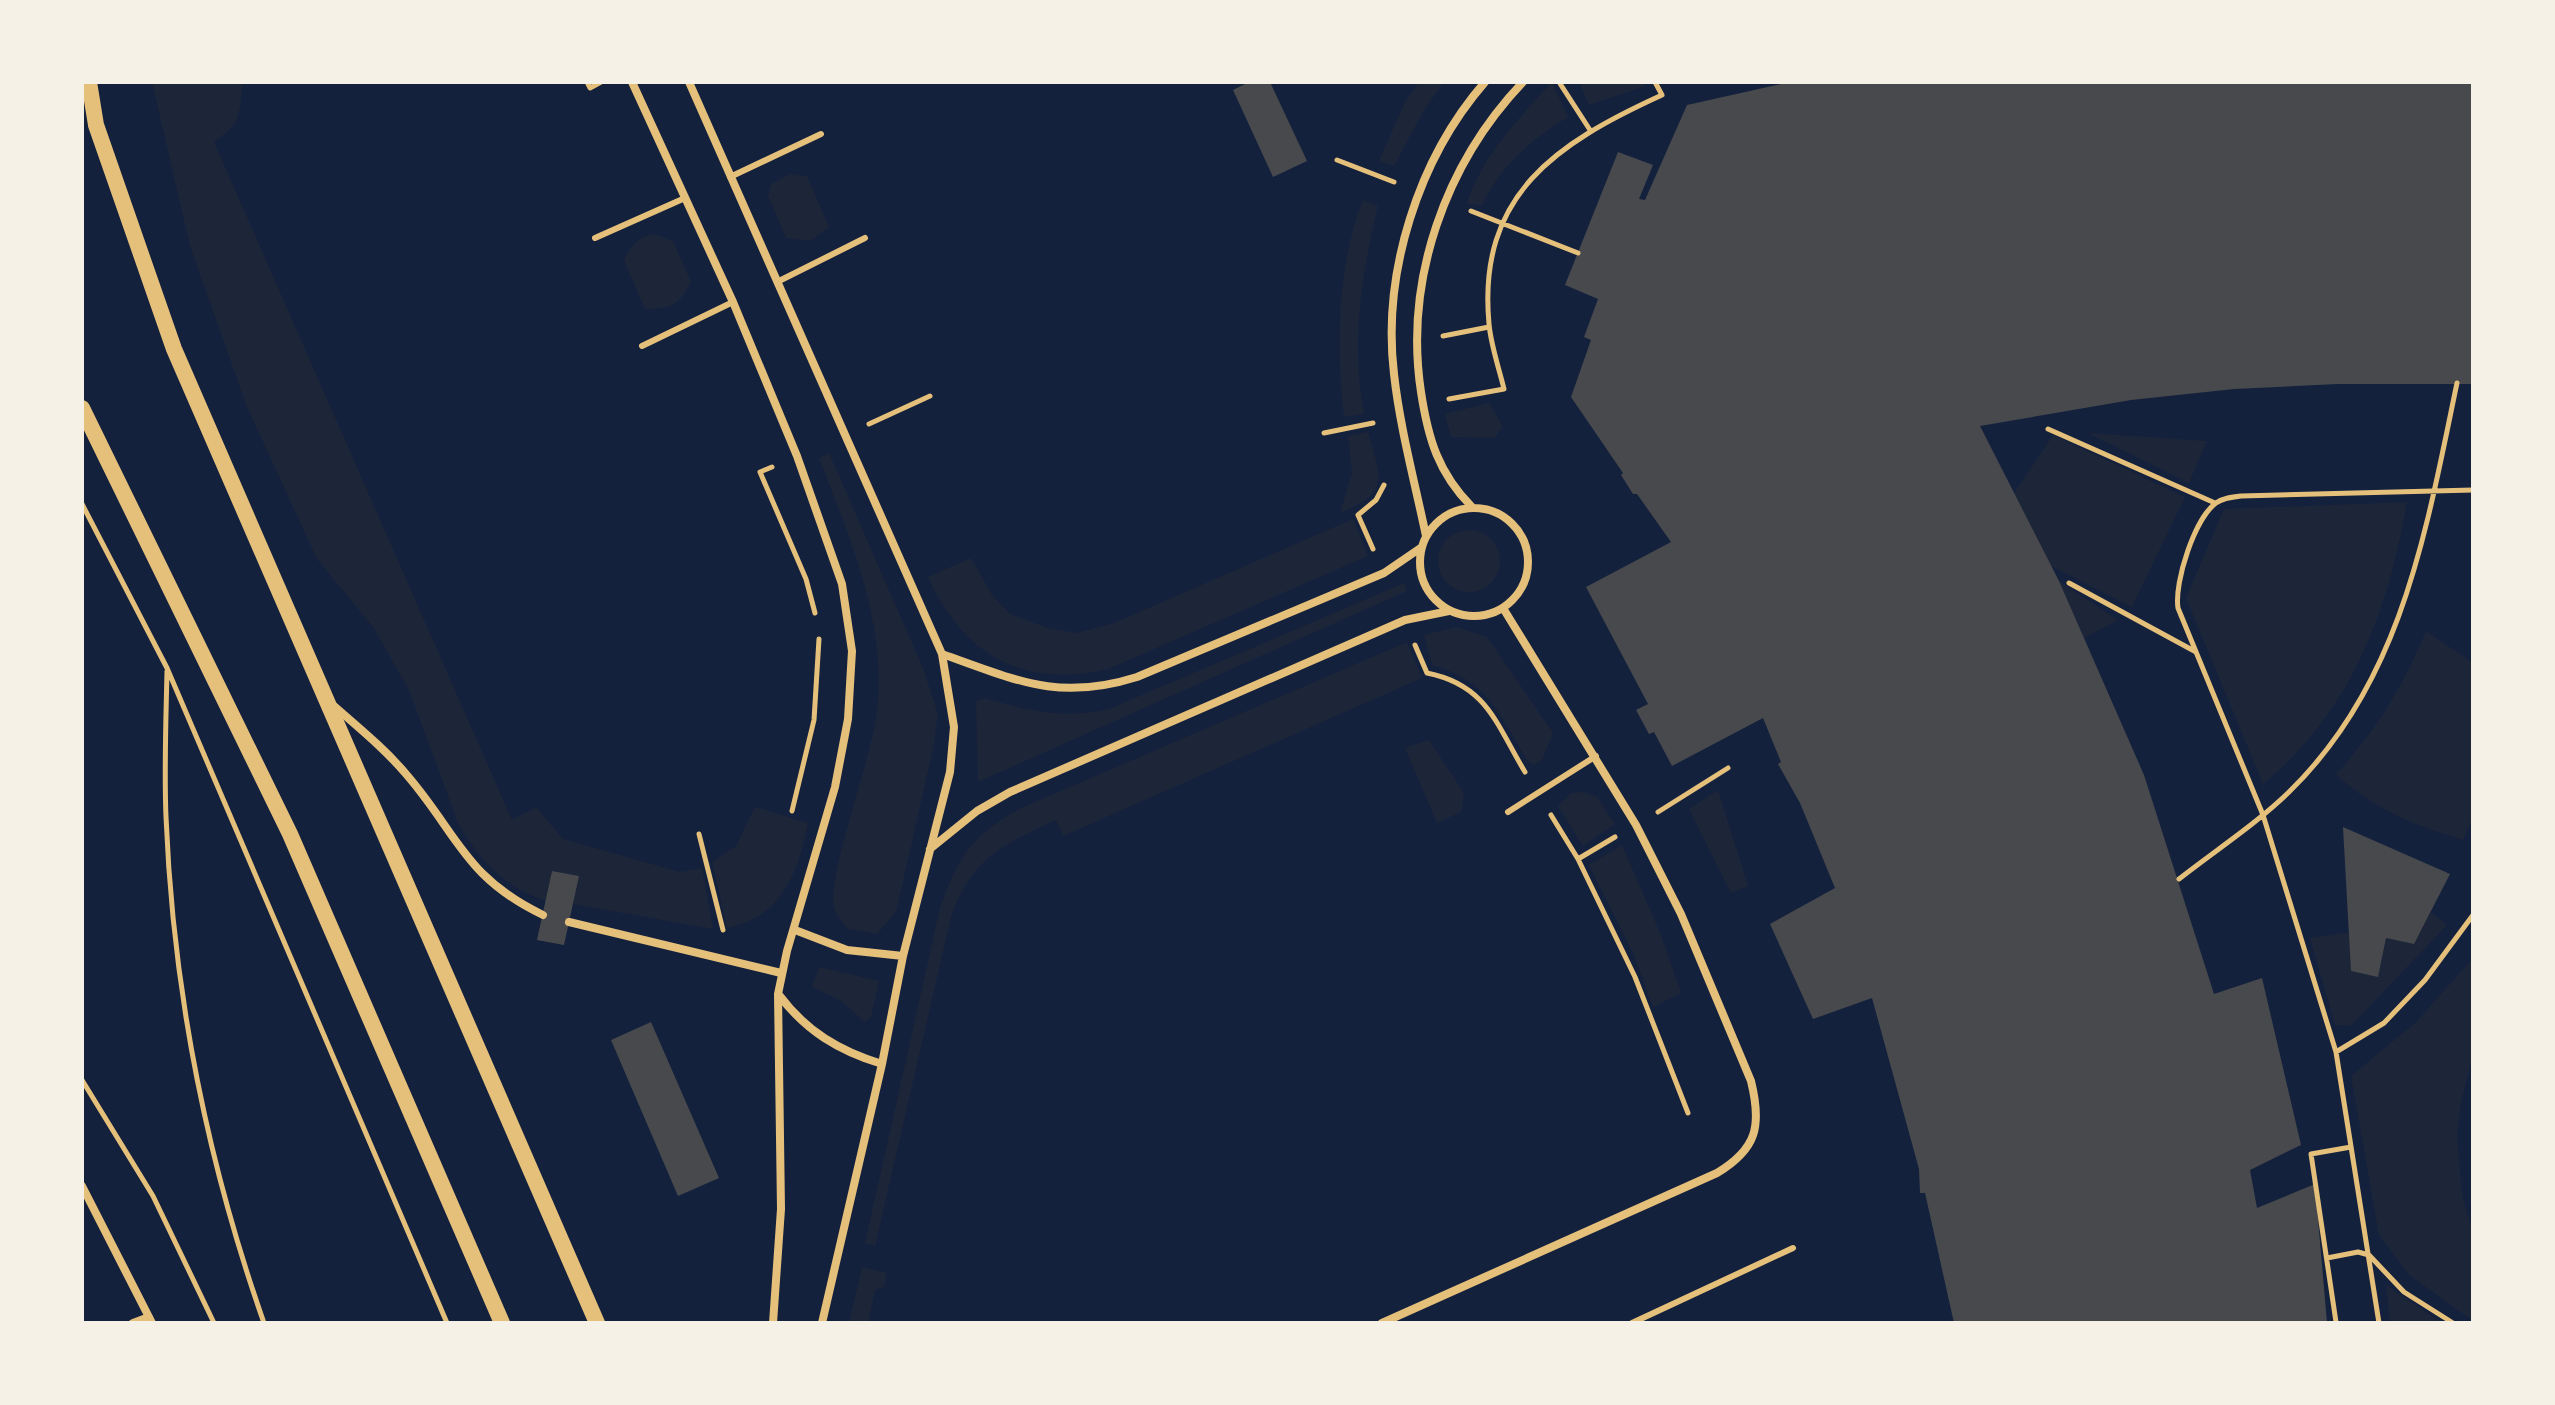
<svg xmlns="http://www.w3.org/2000/svg" width="2555" height="1405" font-family="Helvetica,sans-serif">
<style>
.green{fill:#1d2539}
.building{fill:#48494c}
.lines{fill:none;stroke-linecap:round;stroke-linejoin:round}
.path{stroke:#e5c07b;stroke-width:5}
.service{stroke:#e5c07b;stroke-width:6}
.minor{stroke:#e5c07b;stroke-width:8}
.secondary{stroke:#e5c07b;stroke-width:16}
</style>
<rect width="100%" height="100%" fill="#14213d"/>
<!-- green -->
<path class="green" d="M 152,82 L 243,82 C 238,116 244,121 214,142 L 512,820 L 536,807 L 563,839 L 680,872 L 702,868 L 713,929 L 573,904 L 578,876 L 552,871 L 546,901 C 506,888 478,860 458,823 L 409,690 L 373,627 L 317,559 L 247,407 L 190,246 Z
M 1419,82 L 1444,82 L 1424,110 L 1394,166 L 1379,161 L 1404,104 Z
M 1552,82 L 1568,117 C 1533,138 1499,167 1482,206 L 1467,203 C 1483,155 1518,119 1552,82 Z
M 1579,82 L 1642,82 L 1645,86 L 1589,105 Z
M 790,174 L 807,176 L 829,227 L 810,241 L 786,238 L 768,196 L 771,184 Z
M 1363,200 L 1378,206 C 1361,276 1351,343 1364,414 L 1344,417 C 1336,349 1337,264 1363,200 Z
M 654,234 L 673,241 L 691,282 C 680,305 670,309 645,309 L 624,261 C 630,246 638,237 654,234 Z
M 1489,403 L 1503,427 L 1494,438 L 1451,437 L 1445,414 Z
M 1368,432 C 1381,480 1391,492 1340,513 L 1352,473 L 1348,436 Z
M 2088,433 L 2207,441 L 2189,483 Z
M 2053,435 L 2185,497 L 2132,607 L 2051,566 L 2014,493 Z
M 829,453 L 923,668 L 938,714 L 933,749 L 896,912 L 877,934 L 847,929 C 843,923 836,915 834,908 C 826,878 873,754 877,711 C 887,622 850,539 819,458 Z
M 2407,502 C 2388,612 2351,712 2263,784 L 2186,598 L 2224,509 Z
M 1353,519 L 1368,556 L 1108,669 C 1023,689 963,655 928,577 L 971,558 L 992,595 L 1010,614 L 1048,628 L 1077,633 L 1114,623 Z
M1438 561a31 31 0 1 1 62 0a31 31 0 1 1-62 0Z
M 2059,581 L 2118,620 L 2084,638 Z
M 1404,583 L 1407,591 L 978,782 L 976,701 L 984,698 C 1028,710 1063,720 1109,709 Z
M 1456,627 L 1487,637 L 1553,733 L 1542,760 L 1533,765 L 1527,760 C 1500,715 1487,680 1432,665 L 1424,635 Z
M 2426,631 L 2473,663 L 2473,818 L 2463,840 C 2417,826 2372,809 2336,774 C 2376,731 2404,685 2426,631 Z
M 1407,642 L 1422,678 L 1063,836 L 1056,820 C 1002,845 972,858 951,917 L 875,1246 L 865,1243 L 940,908 C 959,855 971,836 1021,808 Z
M 1429,740 L 1464,793 L 1461,812 L 1437,823 L 1405,748 Z
M 1718,790 L 1748,886 L 1731,893 L 1689,809 Z
M 1583,792 L 1597,797 L 1615,824 L 1583,846 L 1558,806 L 1571,793 Z
M 755,807 L 808,823 C 798,873 782,917 727,928 L 712,862 L 736,846 Z
M 1622,845 L 1661,935 L 1681,993 L 1653,1007 L 1633,953 L 1589,865 Z
M 2431,912 L 2447,925 L 2351,1026 L 2335,1025 L 2310,938 L 2351,932 L 2378,976 L 2386,938 L 2414,943 Z
M 2473,958 L 2473,1054 L 2461,1102 L 2457,1136 L 2462,1196 L 2473,1232 L 2473,1321 L 2409,1275 L 2379,1235 L 2351,1076 L 2416,1022 Z
M 819,967 L 879,981 L 871,1017 L 865,1022 L 840,1000 L 812,987 Z
M 862,1267 L 887,1273 L 884,1287 L 875,1290 L 868,1323 L 849,1323 Z
M 2386,1285 L 2442,1323 L 2390,1323 Z"/>
<!-- building -->
<path class="building" d="M 1249,82 L 1270,82 L 1307,161 L 1273,177 L 1233,90 Z
M 1790,82 L 2473,82 L 2473,384 L 2337,384 L 2234,389 L 2131,400 L 1980,426 L 2059,581 L 2144,775 L 2214,994 L 2262,978 L 2301,1145 L 2250,1170 L 2257,1208 L 2315,1184 L 2327,1323 L 1954,1323 L 1925,1193 L 1920,1193 L 1919,1169 L 1872,998 L 1813,1019 L 1770,924 L 1835,888 L 1800,803 L 1778,764 L 1781,762 L 1763,718 L 1672,766 L 1654,732 L 1649,734 L 1636,710 L 1648,704 L 1586,587 L 1671,542 L 1637,494 L 1633,494 L 1621,475 L 1623,473 L 1571,397 L 1591,340 L 1584,337 L 1598,299 L 1565,285 L 1618,152 L 1653,165 L 1639,199 L 1645,200 L 1687,105 Z
M 2343,827 L 2450,874 L 2414,944 L 2386,938 L 2378,977 L 2351,971 Z
M 552,871 L 579,876 L 564,945 L 537,940 Z
M 651,1022 L 719,1178 L 678,1196 L 611,1040 Z"/>
<g class="lines">
<!-- path -->
<path class="path" d="M 587,82 L 590,88 L 601,82
M 1559,82 L 1590,130
M 1337,160 L 1394,182
M 1471,211 L 1578,253
M 1443,336 L 1489,327
M 1449,399 L 1504,389 C 1499,368 1491,346 1489,324 C 1477,194 1557,143 1662,95 L 1655,82
M 869,424 L 930,396
M 2048,429 L 2215,503
M 1324,433 L 1373,423
M 772,467 L 760,472 L 806,579 L 815,613
M 2473,490 L 2241,496 C 2232,497 2223,498 2216,503 C 2195,518 2174,582 2178,608 L 2263,815 L 2336,1052 L 2384,1023 L 2425,980 L 2473,915
M 82,504 L 167,668 L 447,1323
M 1373,549 L 1358,515 L 1376,500 L 1384,485
M 2069,583 L 2196,652
M 1415,645 L 1427,673 C 1487,685 1496,724 1525,772
M 167,671 C 166,720 164,769 166,817 C 173,989 207,1161 264,1323
M 792,811 L 814,720 L 819,639
M 1658,812 L 1728,768
M 1551,815 L 1578,859 L 1615,837
M 699,834 L 723,930
M 1578,859 L 1635,977 L 1688,1113
M 2179,879 C 2216,850 2256,824 2289,792 C 2402,682 2426,531 2457,383
M 2336,1052 L 2379,1323
M 82,1080 L 153,1196 L 214,1323
M 2327,1258 L 2358,1252 L 2369,1255 L 2404,1292 L 2453,1323
M 2336,1322 L 2311,1154 L 2351,1147"/>
<!-- service -->
<path class="service" d="M 730,177 L 821,134
M 595,238 L 685,198
M 777,282 L 865,238
M 642,346 L 733,302
M 1508,812 L 1596,756
M 1632,1323 L 1793,1248"/>
<!-- minor -->
<path class="minor" d="M 632,82 L 733,302 L 797,456 L 842,584 L 852,651 L 848,719 L 835,787 L 787,951 L 778,994 L 781,1209 L 773,1323
M 689,82 L 942,654 L 954,727 L 950,772 L 903,956 L 882,1064 L 822,1323
M 1472,507 C 1438,473 1428,438 1421,392 C 1404,280 1445,164 1523,82
M1420 562a54 54 0 1 1 108 0a54 54 0 1 1-108 0Z
M 1426,536 C 1415,483 1400,428 1394,374 C 1382,273 1418,159 1485,82
M 942,654 C 1016,680 1058,702 1137,677 L 1384,573 L 1422,547
M 334,706 C 359,728 385,749 406,774 C 458,834 464,877 543,915
M 930,849 L 977,811 L 1010,792 L 1405,620 L 1449,611
M 569,922 L 781,973
M 795,930 L 847,950 L 903,956
M 779,995 C 806,1031 839,1051 882,1064
M 82,1186 L 152,1323
M 133,1323 L 149,1317
M 1382,1323 L 1717,1173 C 1757,1149 1762,1126 1751,1081 L 1681,914 L 1636,825 L 1503,608"/>
<!-- secondary -->
<path class="secondary" d="M 89,82 L 96,125 L 174,349 L 597,1323
M 82,408 L 290,834 L 502,1323"/>
</g>
<!-- border -->
<rect width="2555" height="1405" fill="none" stroke="#f6f1e7" stroke-width="168"/>
</svg>
